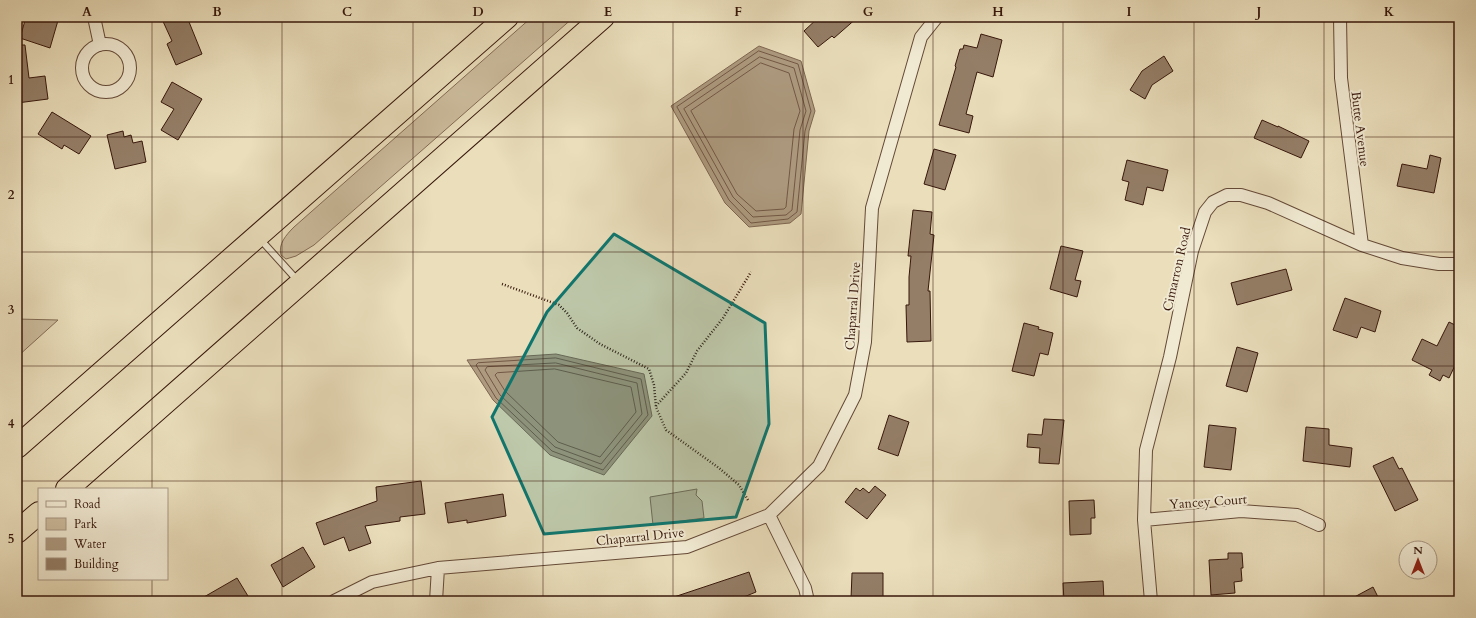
<svg xmlns="http://www.w3.org/2000/svg" width="1476" height="618" font-family="Cardo,serif">
<style>
.green{fill:#ccbc9d;stroke:#826a54}
.water{fill:#ad9a7f;stroke:#7e6651}
.lines{fill:none;stroke-linecap:round;stroke-linejoin:round}
.shore{stroke:#725845;stroke-width:1}
.building{fill:#947e67;stroke:#37170b}
.lane-casing{stroke:#644937;stroke-width:8}
.street-casing{stroke:#644937;stroke-width:14}
.highway-casing{stroke:#37170b;stroke-width:24}
.path{stroke:#37170b;stroke-width:2.5;stroke-dasharray:1 2;stroke-linecap:butt}
.lane{stroke:#f1ead3;stroke-width:6}
.street{stroke:#f1ead3;stroke-width:12}
.highway{stroke:#eadebb;stroke-width:22}
.marked{fill:#0f766e;fill-opacity:0.2;stroke:#0f766e;stroke-width:3;stroke-linejoin:round}
.grid{fill:none;stroke:#37170b;stroke-width:1;stroke-opacity:0.55}
.labels{text-anchor:middle;stroke-width:4;stroke-linejoin:round;paint-order:stroke}
.street-label{font-size:13px;fill:#37170b;stroke:#f1ead3}
.neatline{fill:none;stroke:#37170b;stroke-width:1.5}
.grid-label{font-size:13px;text-anchor:middle;font-weight:bold;fill:#37170b}
</style>
<rect width="100%" height="100%" fill="#eadebb"/>
<filter id="stains"><feTurbulence type="fractalNoise" baseFrequency=".005" numOctaves="4"/><feColorMatrix values="0 0 0 0 .2 0 0 0 0 .09 0 0 0 0 .02 0 0 0 .5 -.17"/></filter>
<radialGradient id="worn" r=".72"><stop offset=".6" stop-color="#630" stop-opacity="0"/><stop offset="1" stop-color="#630" stop-opacity=".3"/></radialGradient>
<!-- green -->
<path class="green" d="M 532,17 L 574,17 L 314,245 L 296,256 L 286,259 L 281,255 C 278,244 286,235 294,227 Z
M 17,319 L 58,320 L 17,357 Z
M 697,489 L 696,495 L 702,501 L 704,518 L 653,525 L 650,497 Z"/>
<!-- water -->
<path class="water" d="M 759,46 L 801,61 L 815,111 L 809,131 L 801,214 L 790,223 L 749,227 L 725,203 L 671,106 Z
M 556,354 L 644,374 L 652,416 L 604,475 L 550,455 L 493,400 L 467,360 Z"/>
<g class="lines">
<!-- shore -->
<path class="shore" d="M 759,51 L 798,64 L 811,111 L 805,131 L 797,212 L 788,219 L 751,223 L 729,200 L 677,107 Z
M 760,57 L 794,68 L 806,111 L 800,130 L 792,210 L 786,215 L 753,217 L 733,197 L 684,109 Z
M 761,63 L 789,73 L 800,111 L 794,129 L 786,207 L 784,209 L 756,211 L 737,194 L 691,111 Z
M 556,358 L 641,379 L 648,415 L 603,470 L 552,451 L 496,398 L 476,365 L 478,363 Z
M 556,363 L 637,383 L 642,414 L 601,464 L 555,447 L 500,395 L 485,370 L 487,367 Z
M 555,369 L 631,387 L 636,412 L 600,457 L 558,442 L 505,391 L 495,375 L 497,373 Z"/>
</g>
<!-- building -->
<path class="building" d="M 26,17 L 59,17 L 50,48 L 20,38 Z
M 161,17 L 187,17 L 202,54 L 176,65 L 167,44 L 172,41 Z
M 819,17 L 858,17 L 834,38 L 832,36 L 818,47 L 804,31 Z
M 981,34 L 1002,40 L 993,77 L 977,72 L 966,114 L 973,116 L 969,133 L 939,125 L 956,67 L 955,66 L 960,49 L 963,49 L 964,45 L 977,48 Z
M 17,45 L 25,45 L 29,78 L 45,76 L 48,99 L 17,103 Z
M 1164,56 L 1173,71 L 1152,85 L 1145,99 L 1130,90 L 1142,71 Z
M 172,82 L 202,99 L 178,140 L 161,130 L 174,109 L 161,102 Z
M 52,112 L 91,136 L 79,154 L 64,145 L 62,149 L 38,134 Z
M 1262,120 L 1278,127 L 1278,126 L 1309,141 L 1301,158 L 1254,138 Z
M 123,131 L 124,137 L 131,135 L 133,143 L 142,141 L 146,162 L 115,169 L 107,135 Z
M 934,149 L 956,155 L 945,190 L 924,184 Z
M 1430,155 L 1441,158 L 1434,193 L 1397,186 L 1402,164 L 1427,169 Z
M 1127,160 L 1168,170 L 1163,191 L 1147,187 L 1143,205 L 1125,200 L 1129,182 L 1122,180 Z
M 913,210 L 932,212 L 930,234 L 934,235 L 928,291 L 930,291 L 931,341 L 907,342 L 906,305 L 909,305 L 909,277 L 911,256 L 908,256 Z
M 1061,246 L 1083,251 L 1075,280 L 1081,281 L 1077,297 L 1050,289 Z
M 1286,269 L 1292,290 L 1237,305 L 1231,283 Z
M 1345,298 L 1381,311 L 1375,332 L 1361,327 L 1357,338 L 1333,330 Z
M 1449,322 L 1459,327 L 1459,357 L 1449,378 L 1443,375 L 1440,381 L 1429,375 L 1432,370 L 1412,360 L 1422,339 L 1437,346 Z
M 1024,323 L 1039,327 L 1038,329 L 1053,333 L 1048,355 L 1040,353 L 1034,376 L 1012,371 Z
M 1237,347 L 1258,353 L 1247,392 L 1226,386 Z
M 889,415 L 909,422 L 898,456 L 878,449 Z
M 1044,419 L 1064,420 L 1059,464 L 1039,463 L 1040,448 L 1027,447 L 1028,434 L 1042,435 Z
M 1209,425 L 1236,428 L 1231,470 L 1204,467 Z
M 1306,427 L 1329,429 L 1329,445 L 1352,448 L 1350,467 L 1303,461 Z
M 1393,457 L 1399,469 L 1402,468 L 1418,500 L 1395,511 L 1373,466 Z
M 421,481 L 425,514 L 400,517 L 400,521 L 365,526 L 371,543 L 349,551 L 344,537 L 324,545 L 316,523 L 377,501 L 376,487 Z
M 875,486 L 886,495 L 867,519 L 845,502 L 856,488 L 860,491 L 863,488 L 869,493 Z
M 503,494 L 506,516 L 467,523 L 467,520 L 448,523 L 445,503 Z
M 1094,500 L 1095,518 L 1091,518 L 1091,534 L 1070,535 L 1069,501 Z
M 303,547 L 315,567 L 283,587 L 271,565 Z
M 1228,553 L 1242,553 L 1243,568 L 1241,568 L 1242,581 L 1234,582 L 1235,593 L 1211,595 L 1209,560 L 1228,559 Z
M 749,572 L 756,592 L 739,599 L 740,601 L 669,601 L 668,599 Z
M 852,573 L 883,573 L 883,601 L 862,601 L 862,599 L 851,599 Z
M 237,578 L 251,601 L 197,601 Z
M 1103,581 L 1104,600 L 1064,601 L 1063,583 Z
M 1373,587 L 1380,601 L 1347,601 Z"/>
<g class="lines">
<!-- lane casing -->
<g class="lane-casing">
<path id="lane" d="M 260,239 L 298,281"/>
</g>
<!-- street casing -->
<g class="street-casing">
<path id="street" d="M 94,17 L 100,45
M 1340,17 L 1341,78 L 1362,245
M82 68a24 24 0 1 1 48 0a24 24 0 1 1-48 0Z
M 769,515 L 805,588 L 808,601
M 1144,520 L 1241,511 L 1297,515 L 1319,525
M 334,601 L 372,582 L 438,568 L 687,547 L 769,515 L 819,466 L 855,395 L 865,342 L 872,208 L 921,37 L 937,17
M 436,601 L 438,568
M 1151,601 L 1144,520 L 1146,450 L 1170,357 L 1192,251 L 1205,212 L 1213,202 L 1227,195 L 1241,195 L 1268,203 L 1362,245 L 1402,258 L 1439,264 L 1459,264"/>
</g>
<!-- highway casing -->
<g class="highway-casing">
<path id="highway" d="M 17,447 L 507,17
M 67,489 L 603,17
M 17,532 L 39,513"/>
</g>
<!-- path -->
<path class="path" d="M 502,284 L 559,305 L 567,313 L 577,328 L 600,344 L 649,369 L 654,385 L 656,407 L 666,430 L 719,468 L 739,485 L 748,500
M 656,406 L 686,373 L 697,351 L 723,318 L 751,272"/>
<!-- lane -->
<use href="#lane" class="lane"/>
<!-- street -->
<use href="#street" class="street"/>
<!-- highway -->
<use href="#highway" class="highway"/>
</g>
<!-- marked area -->
<path class="marked" d="M 614,234 L 765,323 L 769,424 L 736,517 L 544,534 L 492,417 L 547,312 Z"/>
<!-- grid -->
<path class="grid" d="M 152,17 L 152,489M 282,17 L 282,601M 413,17 L 413,601M 543,17 L 543,601M 673,17 L 673,601M 803,17 L 803,601M 933,17 L 933,601M 1063,17 L 1063,601M 1194,17 L 1194,601M 1324,17 L 1324,601M 17,137 L 1459,137M 17,252 L 1459,252M 17,366 L 1459,366M 17,481 L 1459,481M 152,579 L 152,601"/>
<g class="labels">
<!-- street labels -->
<g class="street-label">
<text transform="translate(1361 129) rotate(83)" y="5">Butte Avenue</text>
<text transform="translate(1176 269) rotate(-77)" y="5">Cimarron Road</text>
<text transform="translate(852 306) rotate(-86)" y="5">Chaparral Drive</text>
<text transform="translate(1208 501) rotate(-4)" y="5">Yancey Court</text>
<text transform="translate(640 536) rotate(-6)" y="5">Chaparral Drive</text>
</g>
</g>
<!-- margin -->
<rect width="1476" height="618" fill="none" stroke="#eadebb" stroke-width="44"/>
<!-- legend -->
<rect x="38" y="488" width="130" height="92" fill="#f1ead3" stroke="#a79683"/>
<rect x="46" y="501" width="20" height="6" fill="#f1ead3" stroke="#a79683"/>
<text x="74" y="508" font-size="12" fill="#37170b">Road</text>
<rect x="46" y="518" width="20" height="12" fill="#ccbc9d" stroke="#a79683"/>
<text x="74" y="528" font-size="12" fill="#37170b">Park</text>
<rect x="46" y="538" width="20" height="12" fill="#ad9a7f" stroke="#a79683"/>
<text x="74" y="548" font-size="12" fill="#37170b">Water</text>
<rect x="46" y="558" width="20" height="12" fill="#947e67" stroke="#a79683"/>
<text x="74" y="568" font-size="12" fill="#37170b">Building</text>
<!-- north arrow -->
<g transform="translate(1418 560)"><circle r="19" fill="#f1ead3" stroke="#a79683"/>
<path d="M0-3L7 15L0 10L-7 15Z" fill="#8f2418"/>
<text y="-6" font-size="11" font-weight="bold" text-anchor="middle" fill="#37170b">N</text>
</g>
<rect x="22" y="22" width="1432" height="574" class="neatline"/>
<g class="grid-label">
<text x="87" y="16">A</text>
<text x="217" y="16">B</text>
<text x="347" y="16">C</text>
<text x="478" y="16">D</text>
<text x="608" y="16">E</text>
<text x="738" y="16">F</text>
<text x="868" y="16">G</text>
<text x="998" y="16">H</text>
<text x="1129" y="16">I</text>
<text x="1259" y="16">J</text>
<text x="1389" y="16">K</text>
<text x="11" y="84">1</text>
<text x="11" y="199">2</text>
<text x="11" y="314">3</text>
<text x="11" y="428">4</text>
<text x="11" y="543">5</text>
</g>
<rect width="100%" height="100%" filter="url(#stains)"/>
<rect width="100%" height="100%" fill="url(#worn)"/>
</svg>
